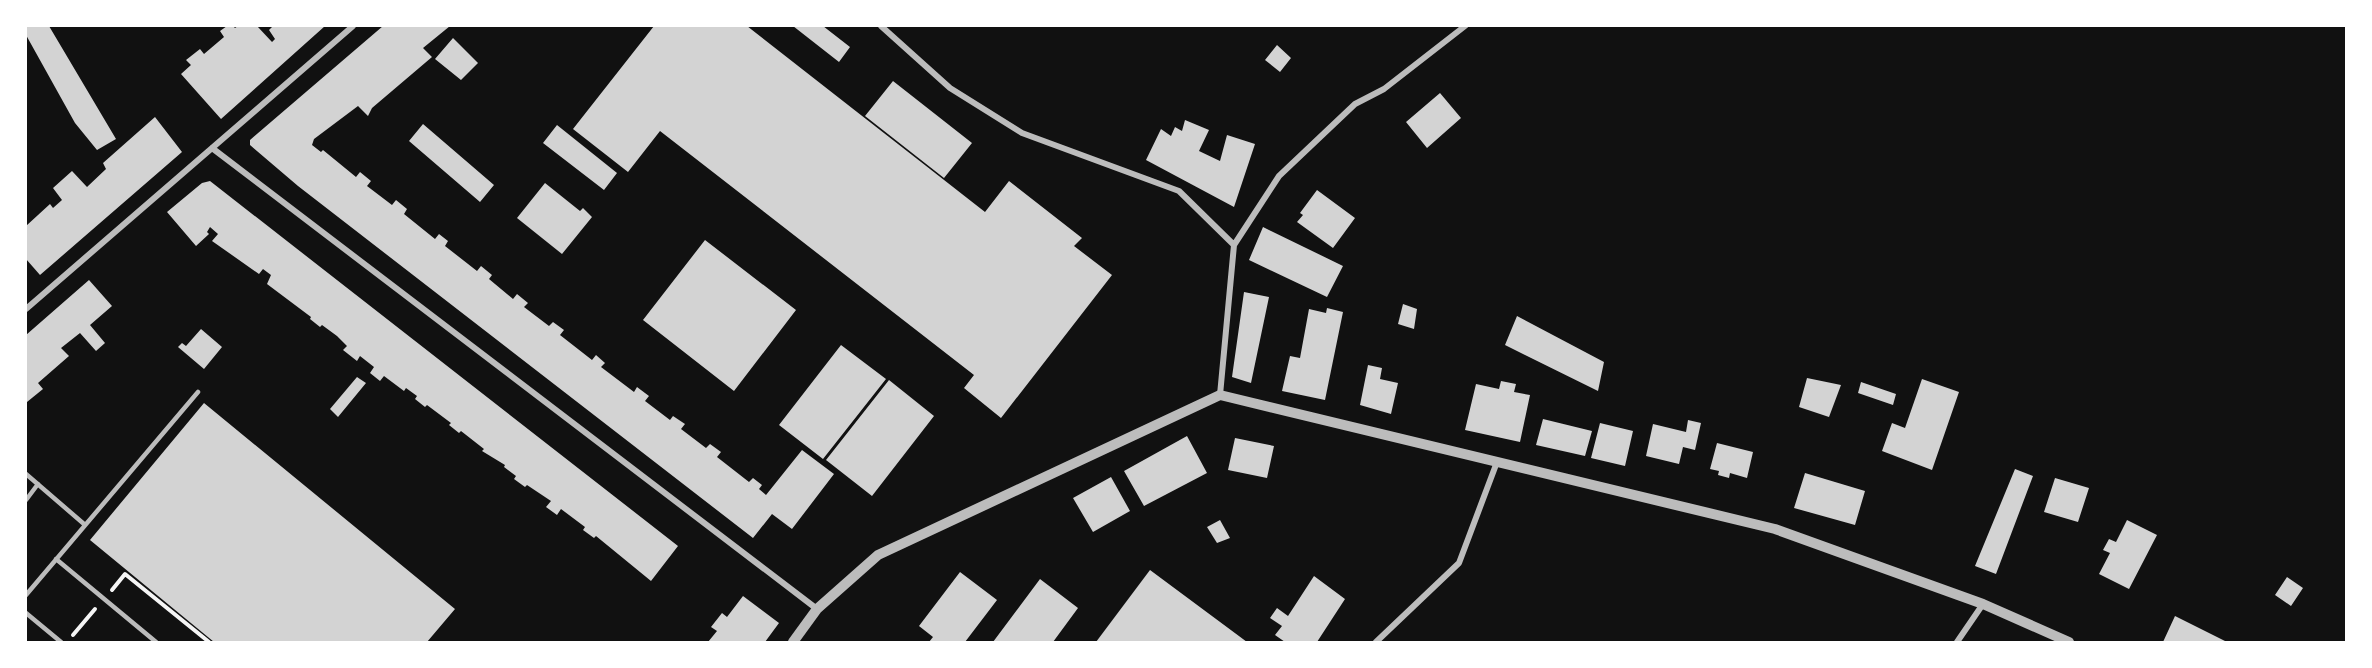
<svg xmlns="http://www.w3.org/2000/svg" width="2372" height="668" font-family="Raleway,sans-serif">
<style>
.building{fill:#d3d3d3}
.lines{fill:none;stroke-linecap:round;stroke-linejoin:round}
.path{stroke:#f5f5f5;stroke-width:4}
.service{stroke:#bcbcbc;stroke-width:4.5}
.minor{stroke:#bcbcbc;stroke-width:6}
.tertiary{stroke:#bcbcbc;stroke-width:10}
</style>
<rect width="100%" height="100%" fill="#111"/>
<!-- building -->
<path class="building" d="M 26,26 L 49,26 L 116,139 L 97,150 L 75,123 L 26,35 Z
M 227,26 L 233,26 L 235,28 L 238,26 L 257,26 L 272,42 L 275,39 L 269,30 L 273,26 L 325,26 L 221,119 L 181,74 L 191,65 L 186,60 L 200,49 L 204,54 L 224,37 L 220,31 Z
M 383,26 L 450,26 L 423,48 L 432,57 L 372,108 L 368,116 L 358,106 L 314,139 L 312,145 L 321,152 L 323,150 L 356,177 L 360,172 L 371,181 L 367,186 L 392,205 L 396,200 L 407,209 L 404,214 L 435,239 L 439,234 L 448,241 L 445,246 L 477,271 L 481,266 L 492,275 L 489,279 L 513,299 L 517,294 L 528,303 L 524,307 L 549,326 L 553,322 L 564,330 L 560,335 L 592,360 L 596,355 L 605,363 L 601,367 L 634,392 L 637,387 L 649,396 L 645,401 L 670,420 L 673,416 L 685,424 L 681,429 L 706,448 L 710,444 L 721,452 L 717,457 L 749,482 L 753,478 L 762,485 L 759,489 L 766,495 L 802,450 L 834,474 L 792,529 L 772,514 L 753,538 L 298,186 L 250,145 L 250,140 Z
M 654,26 L 747,26 L 985,212 L 1009,181 L 1082,238 L 1074,246 L 1112,275 L 1001,418 L 964,388 L 974,375 L 660,131 L 628,172 L 573,129 Z
M 793,26 L 823,26 L 850,47 L 839,62 Z
M 453,38 L 478,63 L 461,80 L 435,59 Z
M 1277,45 L 1291,58 L 1280,72 L 1265,60 Z
M 893,81 L 972,143 L 944,178 L 865,116 Z
M 1440,93 L 1461,118 L 1427,148 L 1406,122 Z
M 155,117 L 182,152 L 40,275 L 26,259 L 26,226 L 50,204 L 53,208 L 62,200 L 53,188 L 72,171 L 87,187 L 106,169 L 103,163 Z
M 1185,120 L 1209,130 L 1199,151 L 1220,161 L 1227,135 L 1255,144 L 1234,207 L 1146,160 L 1161,129 L 1171,136 L 1175,127 L 1182,131 Z
M 423,124 L 494,185 L 480,202 L 409,141 Z
M 557,125 L 617,173 L 604,190 L 543,143 Z
M 210,181 L 678,546 L 651,581 L 596,536 L 594,538 L 583,530 L 585,527 L 561,509 L 557,515 L 546,507 L 551,501 L 527,485 L 525,487 L 514,479 L 516,476 L 504,467 L 505,465 L 482,451 L 484,449 L 461,431 L 459,433 L 449,425 L 451,423 L 427,405 L 425,407 L 415,399 L 417,396 L 406,388 L 404,391 L 384,376 L 380,381 L 370,373 L 374,367 L 360,356 L 357,361 L 343,350 L 347,346 L 337,336 L 322,325 L 320,327 L 310,319 L 311,317 L 267,284 L 271,275 L 263,269 L 259,274 L 212,241 L 218,234 L 210,227 L 207,232 L 209,234 L 196,246 L 167,212 L 202,183 Z
M 545,183 L 580,211 L 583,208 L 592,217 L 562,254 L 517,218 Z
M 1317,190 L 1355,218 L 1333,248 L 1297,222 L 1303,215 L 1300,213 Z
M 1263,227 L 1343,266 L 1327,297 L 1249,260 Z
M 705,240 L 796,310 L 734,391 L 643,320 Z
M 89,280 L 112,306 L 90,325 L 105,343 L 96,351 L 80,333 L 61,348 L 69,356 L 38,383 L 43,389 L 27,402 L 26,335 Z
M 1244,292 L 1269,297 L 1251,383 L 1232,377 Z
M 1403,304 L 1417,309 L 1414,329 L 1398,324 Z
M 1327,308 L 1343,312 L 1325,400 L 1282,391 L 1290,356 L 1300,358 L 1309,309 L 1326,313 Z
M 1517,316 L 1604,362 L 1598,391 L 1505,345 Z
M 201,329 L 222,347 L 204,369 L 178,347 L 182,343 L 186,346 Z
M 841,345 L 886,379 L 823,459 L 779,425 Z
M 1368,365 L 1382,368 L 1380,379 L 1398,383 L 1391,414 L 1360,405 Z
M 357,377 L 366,383 L 338,417 L 330,409 Z
M 1807,378 L 1841,385 L 1829,417 L 1799,407 Z
M 1922,379 L 1959,392 L 1932,470 L 1882,451 L 1892,423 L 1905,428 Z
M 889,380 L 934,416 L 872,496 L 826,460 Z
M 1501,381 L 1516,384 L 1514,392 L 1530,395 L 1520,442 L 1465,430 L 1476,384 L 1499,389 Z
M 1861,382 L 1896,394 L 1893,405 L 1858,393 Z
M 204,403 L 455,609 L 427,642 L 214,642 L 90,540 Z
M 1543,419 L 1592,431 L 1585,456 L 1536,445 Z
M 1688,420 L 1701,423 L 1695,450 L 1683,447 L 1679,464 L 1646,456 L 1653,424 L 1686,432 Z
M 1600,423 L 1633,431 L 1625,466 L 1591,458 Z
M 1187,436 L 1207,473 L 1144,506 L 1124,471 Z
M 1235,438 L 1274,446 L 1267,478 L 1228,470 Z
M 1717,443 L 1753,452 L 1747,478 L 1730,473 L 1729,478 L 1718,475 L 1719,471 L 1710,469 Z
M 2015,469 L 2033,476 L 1996,574 L 1975,566 Z
M 1805,473 L 1865,491 L 1855,525 L 1794,508 Z
M 1111,477 L 1130,511 L 1093,532 L 1073,498 Z
M 2055,478 L 2089,488 L 2078,522 L 2044,512 Z
M 1220,520 L 1230,538 L 1217,543 L 1207,527 Z
M 2127,520 L 2157,535 L 2129,589 L 2099,574 L 2110,553 L 2103,550 L 2109,539 L 2116,542 Z
M 1150,570 L 1247,642 L 1096,642 Z
M 960,572 L 997,600 L 965,642 L 929,642 L 933,637 L 919,626 Z
M 1314,576 L 1345,599 L 1317,642 L 1285,642 L 1275,635 L 1282,626 L 1270,618 L 1277,608 L 1288,616 Z
M 2287,577 L 2303,588 L 2291,606 L 2275,595 Z
M 1040,579 L 1078,608 L 1053,642 L 993,642 Z
M 743,596 L 779,623 L 765,642 L 708,642 L 717,631 L 711,627 L 722,613 L 727,617 Z
M 2175,616 L 2227,642 L 2163,642 Z"/>
<g class="lines">
<!-- path -->
<path class="path" d="M 112,590 L 125,574 L 209,642
M 73,635 L 95,609"/>
<!-- service -->
<path class="service" d="M 26,474 L 84,524
M 26,500 L 38,484
M 56,559 L 156,642
M 26,595 L 198,392
M 26,613 L 61,642"/>
<!-- minor -->
<path class="minor" d="M 881,26 L 950,88 L 1022,133 L 1179,191 L 1234,245
M 212,148 L 817,609
M 26,309 L 353,26
M 1220,395 L 1234,245 L 1279,176 L 1355,104 L 1384,89 L 1465,26
M 1376,642 L 1459,563 L 1497,462
M 1957,642 L 1983,604"/>
<!-- tertiary -->
<path class="tertiary" d="M 793,642 L 817,609 L 878,555 L 1220,395 L 1775,529 L 1983,604 L 2069,642"/>
</g>
<!-- border -->
<rect width="2372" height="668" fill="none" stroke="#ffffff" stroke-width="54"/>
</svg>
